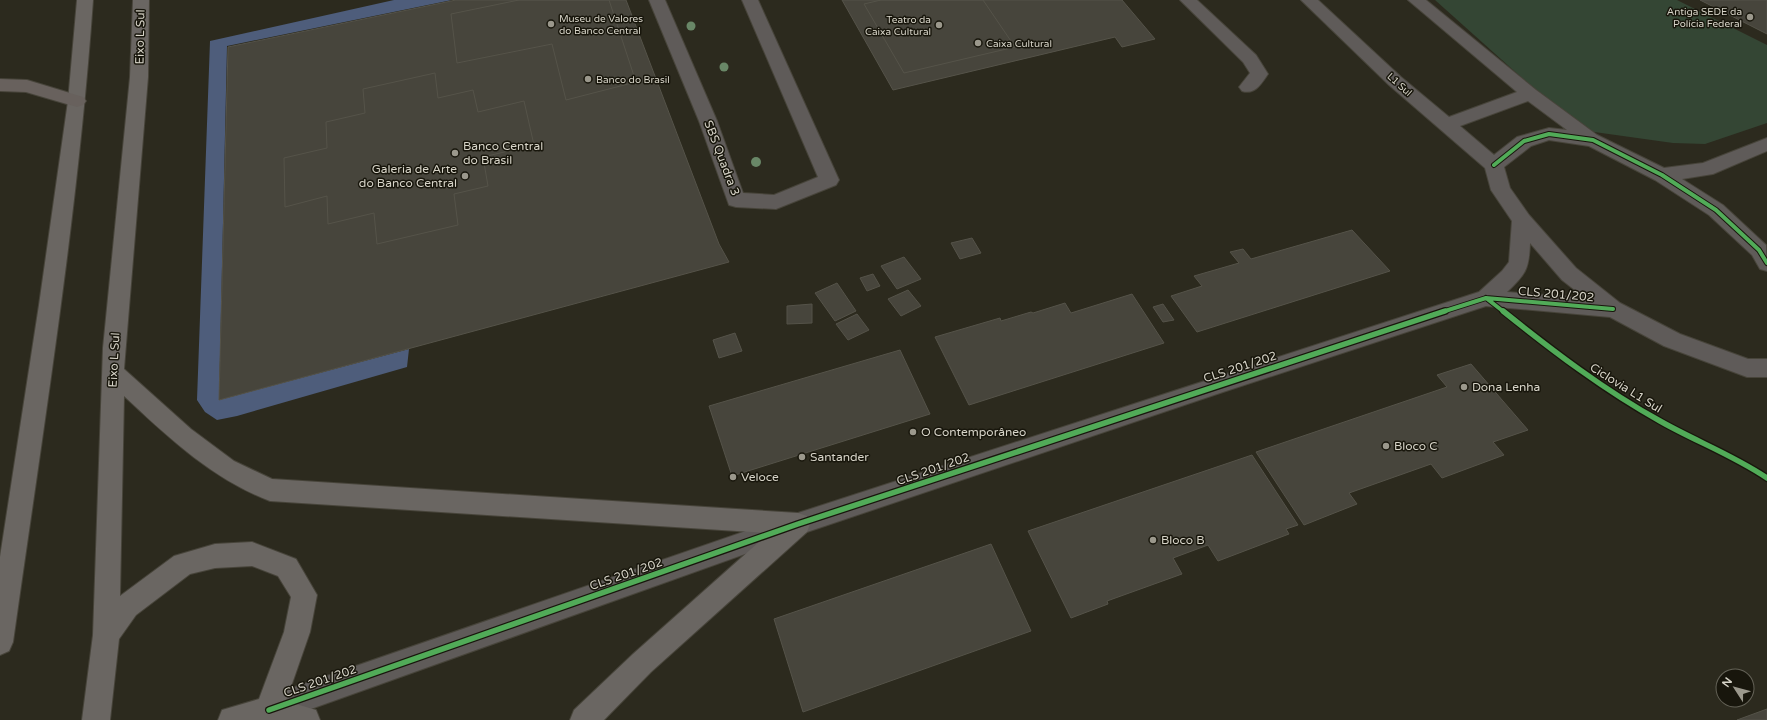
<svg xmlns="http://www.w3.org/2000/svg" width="1767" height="720" font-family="'Varela Round',sans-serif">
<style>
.green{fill:#344634}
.water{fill:#4e5d7b}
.building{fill:#47453c;stroke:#555349}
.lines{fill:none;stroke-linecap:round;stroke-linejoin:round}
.minor-casing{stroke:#47443a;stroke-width:2}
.major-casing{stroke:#47443a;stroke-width:2}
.highway-casing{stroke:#47443a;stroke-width:2}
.minor{fill:#5f5b59;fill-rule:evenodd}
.major{fill:#6a6662;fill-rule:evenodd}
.highway{fill:#68615d;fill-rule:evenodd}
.cycleway-far1-casing{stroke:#18160c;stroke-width:6}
.cycleway-casing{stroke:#18160c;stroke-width:8}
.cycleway-far1{stroke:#51ab58;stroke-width:4}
.cycleway{stroke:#51ab58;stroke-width:5.5}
.tree{fill:#698767}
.poi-dot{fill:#9b988c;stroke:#18160c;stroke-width:1.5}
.labels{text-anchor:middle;stroke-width:3;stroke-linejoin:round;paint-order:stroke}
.far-poi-label{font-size:10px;fill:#d7d4c8;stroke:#18160c;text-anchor:start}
.far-street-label{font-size:10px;fill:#d7d4c8;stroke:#18160c}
.street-label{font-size:12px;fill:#d7d4c8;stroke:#18160c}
.poi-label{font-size:12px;fill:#d7d4c8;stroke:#18160c;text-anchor:start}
</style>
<rect width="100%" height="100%" fill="#2c2a1e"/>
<!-- green -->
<path class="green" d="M 1435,0 L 1677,0 L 1767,45 L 1767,123 L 1705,144 L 1673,143 L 1580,130 Z"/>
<!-- water -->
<path class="water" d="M 394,0 L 452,0 L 227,46 L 219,400 L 409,349 L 407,367 L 237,416 L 217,420 L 205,412 L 197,400 L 210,41 Z"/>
<!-- building -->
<path class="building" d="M 456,0 L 626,0 L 719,244 L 729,262 L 219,400 L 228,47 Z
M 519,0 L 609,0 L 636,82 L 566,100 L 552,44 L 457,63 L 451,14 Z
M 842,0 L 1122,0 L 1155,39 L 1122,47 L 1115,37 L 893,90 Z
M 881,0 L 983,0 L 1015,47 L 904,73 L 864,4 Z
M 1700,0 L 1767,0 L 1767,34 Z
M 435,73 L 438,98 L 473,90 L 478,112 L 524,101 L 534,145 L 483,157 L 488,186 L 454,194 L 458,225 L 377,244 L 374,213 L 328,224 L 327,196 L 285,207 L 284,158 L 327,148 L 326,122 L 365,113 L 363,89 Z
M 1352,230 L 1390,271 L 1197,332 L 1171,296 L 1202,286 L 1194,276 L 1239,263 L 1230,252 L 1243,249 L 1251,259 Z
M 972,238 L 981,253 L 960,259 L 951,243 Z
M 904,257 L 921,279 L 897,289 L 881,266 Z
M 873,274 L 880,286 L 867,291 L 860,278 Z
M 837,283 L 856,311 L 835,321 L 815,293 Z
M 908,290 L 921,306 L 901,316 L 888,299 Z
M 1132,294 L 1164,343 L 969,405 L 935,337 L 1000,318 L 1001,321 L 1031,312 L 1033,313 L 1065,303 L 1071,313 Z
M 812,304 L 812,323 L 787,324 L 787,306 Z
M 1163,304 L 1174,320 L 1163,322 L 1153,307 Z
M 857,314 L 869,330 L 848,340 L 836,324 Z
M 735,333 L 742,351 L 719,358 L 713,340 Z
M 900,350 L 930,414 L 732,476 L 709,406 Z
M 1471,364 L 1528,430 L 1493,442 L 1504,455 L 1442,478 L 1431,464 L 1349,493 L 1357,504 L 1304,525 L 1256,452 L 1447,387 L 1437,375 Z
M 1252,455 L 1298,525 L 1286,529 L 1289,534 L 1218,561 L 1208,545 L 1173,558 L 1182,574 L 1107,601 L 1108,604 L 1071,618 L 1028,531 Z
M 991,544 L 1031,631 L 803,712 L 774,619 Z
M 1767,709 L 1767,720 L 1737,720 Z"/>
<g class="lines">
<!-- minor casing -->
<g class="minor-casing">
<path id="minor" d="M 649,0 L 665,0 L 717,121 L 743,193 L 774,195 L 818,177 L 742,0 L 758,0 L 839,180 L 836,185 L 776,209 L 736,207 L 729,205 L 699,121 Z
M 1180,0 L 1197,0 L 1256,55 L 1268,74 C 1261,84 1255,95 1242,91 L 1239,87 L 1250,73 L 1243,62 Z
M 1301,0 L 1318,0 L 1401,77 L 1449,117 L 1517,92 L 1408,0 L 1426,0 L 1536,90 L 1597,135 L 1664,168 L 1703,163 L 1767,138 L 1767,151 L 1713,174 L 1682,179 L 1723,205 L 1766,245 L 1767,271 L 1760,269 L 1752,255 L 1709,215 L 1655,180 L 1589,146 L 1549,140 L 1531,146 L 1504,167 L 1510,188 L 1529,215 L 1576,268 L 1620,303 L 1680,334 L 1748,359 L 1767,359 L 1767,377 L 1747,377 L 1664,346 L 1610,317 L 1486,306 L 1223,392 L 798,535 L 280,720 L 259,720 L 255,710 L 259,700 L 269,696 L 798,513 L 1479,292 L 1502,271 L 1509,262 L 1512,221 L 1491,190 L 1485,168 L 1389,85 ZM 1528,101 L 1567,130 L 1549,128 L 1517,137 L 1494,155 L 1460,126 ZM 1530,243 L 1562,280 L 1585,298 L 1507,292 C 1526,274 1529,269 1530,243 Z"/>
</g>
<!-- major casing -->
<g class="major-casing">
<path id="major" d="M 77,0 L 93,0 C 78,215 43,429 13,642 L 9,651 L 0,655 L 0,557 L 39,305 L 68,101 Z
M 133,0 L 149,0 L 148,77 L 124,369 L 191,429 L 234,461 L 272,479 L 798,513 L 807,516 L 810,524 L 807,532 L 651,672 L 604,720 L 570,720 L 574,710 L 633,654 L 769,533 L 270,501 C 212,479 168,437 124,396 L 120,596 L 174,556 L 215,544 L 252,542 L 296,559 L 317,595 L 310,632 L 286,701 L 316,710 L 320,720 L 218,720 L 222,710 L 259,699 L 284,632 L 291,597 L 278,576 L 252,566 L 215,568 L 190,574 L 136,615 L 119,639 L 110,720 L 82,720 L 93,635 L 103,348 L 130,77 Z"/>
</g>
<!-- highway casing -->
<g class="highway-casing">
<path id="highway" d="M 0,79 L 27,80 L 83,97 L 86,101 L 83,105 L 77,107 L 26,92 L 0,91 Z"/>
</g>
<!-- minor -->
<use href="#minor" class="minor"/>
<!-- major -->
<use href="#major" class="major"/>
<!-- highway -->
<use href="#highway" class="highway"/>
<!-- cycleway-far1 casing -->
<g class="cycleway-far1-casing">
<path id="cycleway-far1" d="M 1494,165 L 1524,141 L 1549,134 L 1593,140 L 1662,175 L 1716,210 L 1759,250 L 1767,263
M 1486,298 L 1504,312
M 1442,312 L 1486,298 L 1613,309"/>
</g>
<!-- cycleway casing -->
<g class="cycleway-casing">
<path id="cycleway" d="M 1503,311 C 1553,351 1604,390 1660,421 C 1695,441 1733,455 1767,478
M 269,710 L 798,524 L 1445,311"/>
</g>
<!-- cycleway-far1 -->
<use href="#cycleway-far1" class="cycleway-far1"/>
<!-- cycleway -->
<use href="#cycleway" class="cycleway"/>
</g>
<!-- trees -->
<g class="tree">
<circle cx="691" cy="26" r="4.5"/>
<circle cx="724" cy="67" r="4.5"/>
<circle cx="756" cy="162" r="5"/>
</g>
<!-- markers -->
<g class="poi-dot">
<circle cx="1750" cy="17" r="4"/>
<circle cx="551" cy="24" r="4"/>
<circle cx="939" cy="25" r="4"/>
<circle cx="978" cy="43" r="4"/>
<circle cx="588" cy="79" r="4"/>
<circle cx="455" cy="153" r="4"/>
<circle cx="465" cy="176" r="4"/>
<circle cx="1464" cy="387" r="4"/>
<circle cx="913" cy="432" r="4"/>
<circle cx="1386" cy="446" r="4"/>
<circle cx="802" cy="457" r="4"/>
<circle cx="733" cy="477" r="4"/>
<circle cx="1153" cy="540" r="4"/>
</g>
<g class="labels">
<!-- far-poi labels -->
<g class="far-poi-label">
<text x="1742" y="15" text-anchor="end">Antiga SEDE da<tspan x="1742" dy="12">Polícia Federal</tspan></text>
<text x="559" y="22">Museu de Valores<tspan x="559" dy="12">do Banco Central</tspan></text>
<text x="931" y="23" text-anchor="end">Teatro da<tspan x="931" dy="12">Caixa Cultural</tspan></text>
<text x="986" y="47">Caixa Cultural</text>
<text x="596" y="83">Banco do Brasil</text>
</g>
<!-- far-street labels -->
<g class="far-street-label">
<text transform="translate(1400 84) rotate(42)" y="4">L1 Sul</text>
</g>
<!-- street labels -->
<g class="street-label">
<text transform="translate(140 37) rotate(-89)" y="4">Eixo L Sul</text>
<text transform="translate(722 158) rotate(69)" y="4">SBS Quadra 3</text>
<text transform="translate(1556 294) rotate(5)" y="4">CLS 201/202</text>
<text transform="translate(114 360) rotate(-87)" y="4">Eixo L Sul</text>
<text transform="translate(1240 367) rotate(-18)" y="4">CLS 201/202</text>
<text transform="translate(1626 388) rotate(32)" y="4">Ciclovia L1 Sul</text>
<text transform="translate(933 469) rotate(-19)" y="4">CLS 201/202</text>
<text transform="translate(626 574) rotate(-19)" y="4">CLS 201/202</text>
<text transform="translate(320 681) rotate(-19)" y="4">CLS 201/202</text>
</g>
<!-- poi labels -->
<g class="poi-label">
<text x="463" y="150">Banco Central<tspan x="463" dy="14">do Brasil</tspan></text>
<text x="457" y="173" text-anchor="end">Galeria de Arte<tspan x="457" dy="14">do Banco Central</tspan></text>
<text x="1472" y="391">Dona Lenha</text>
<text x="921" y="436">O Contemporâneo</text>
<text x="1394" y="450">Bloco C</text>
<text x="810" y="461">Santander</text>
<text x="741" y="481">Veloce</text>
<text x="1161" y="544">Bloco B</text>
</g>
</g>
<!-- north arrow -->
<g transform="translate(1735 688) rotate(306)"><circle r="19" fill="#18160c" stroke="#646257"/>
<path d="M0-3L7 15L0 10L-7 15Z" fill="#9b988c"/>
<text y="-6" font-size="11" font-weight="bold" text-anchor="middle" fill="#d7d4c8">N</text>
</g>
</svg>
